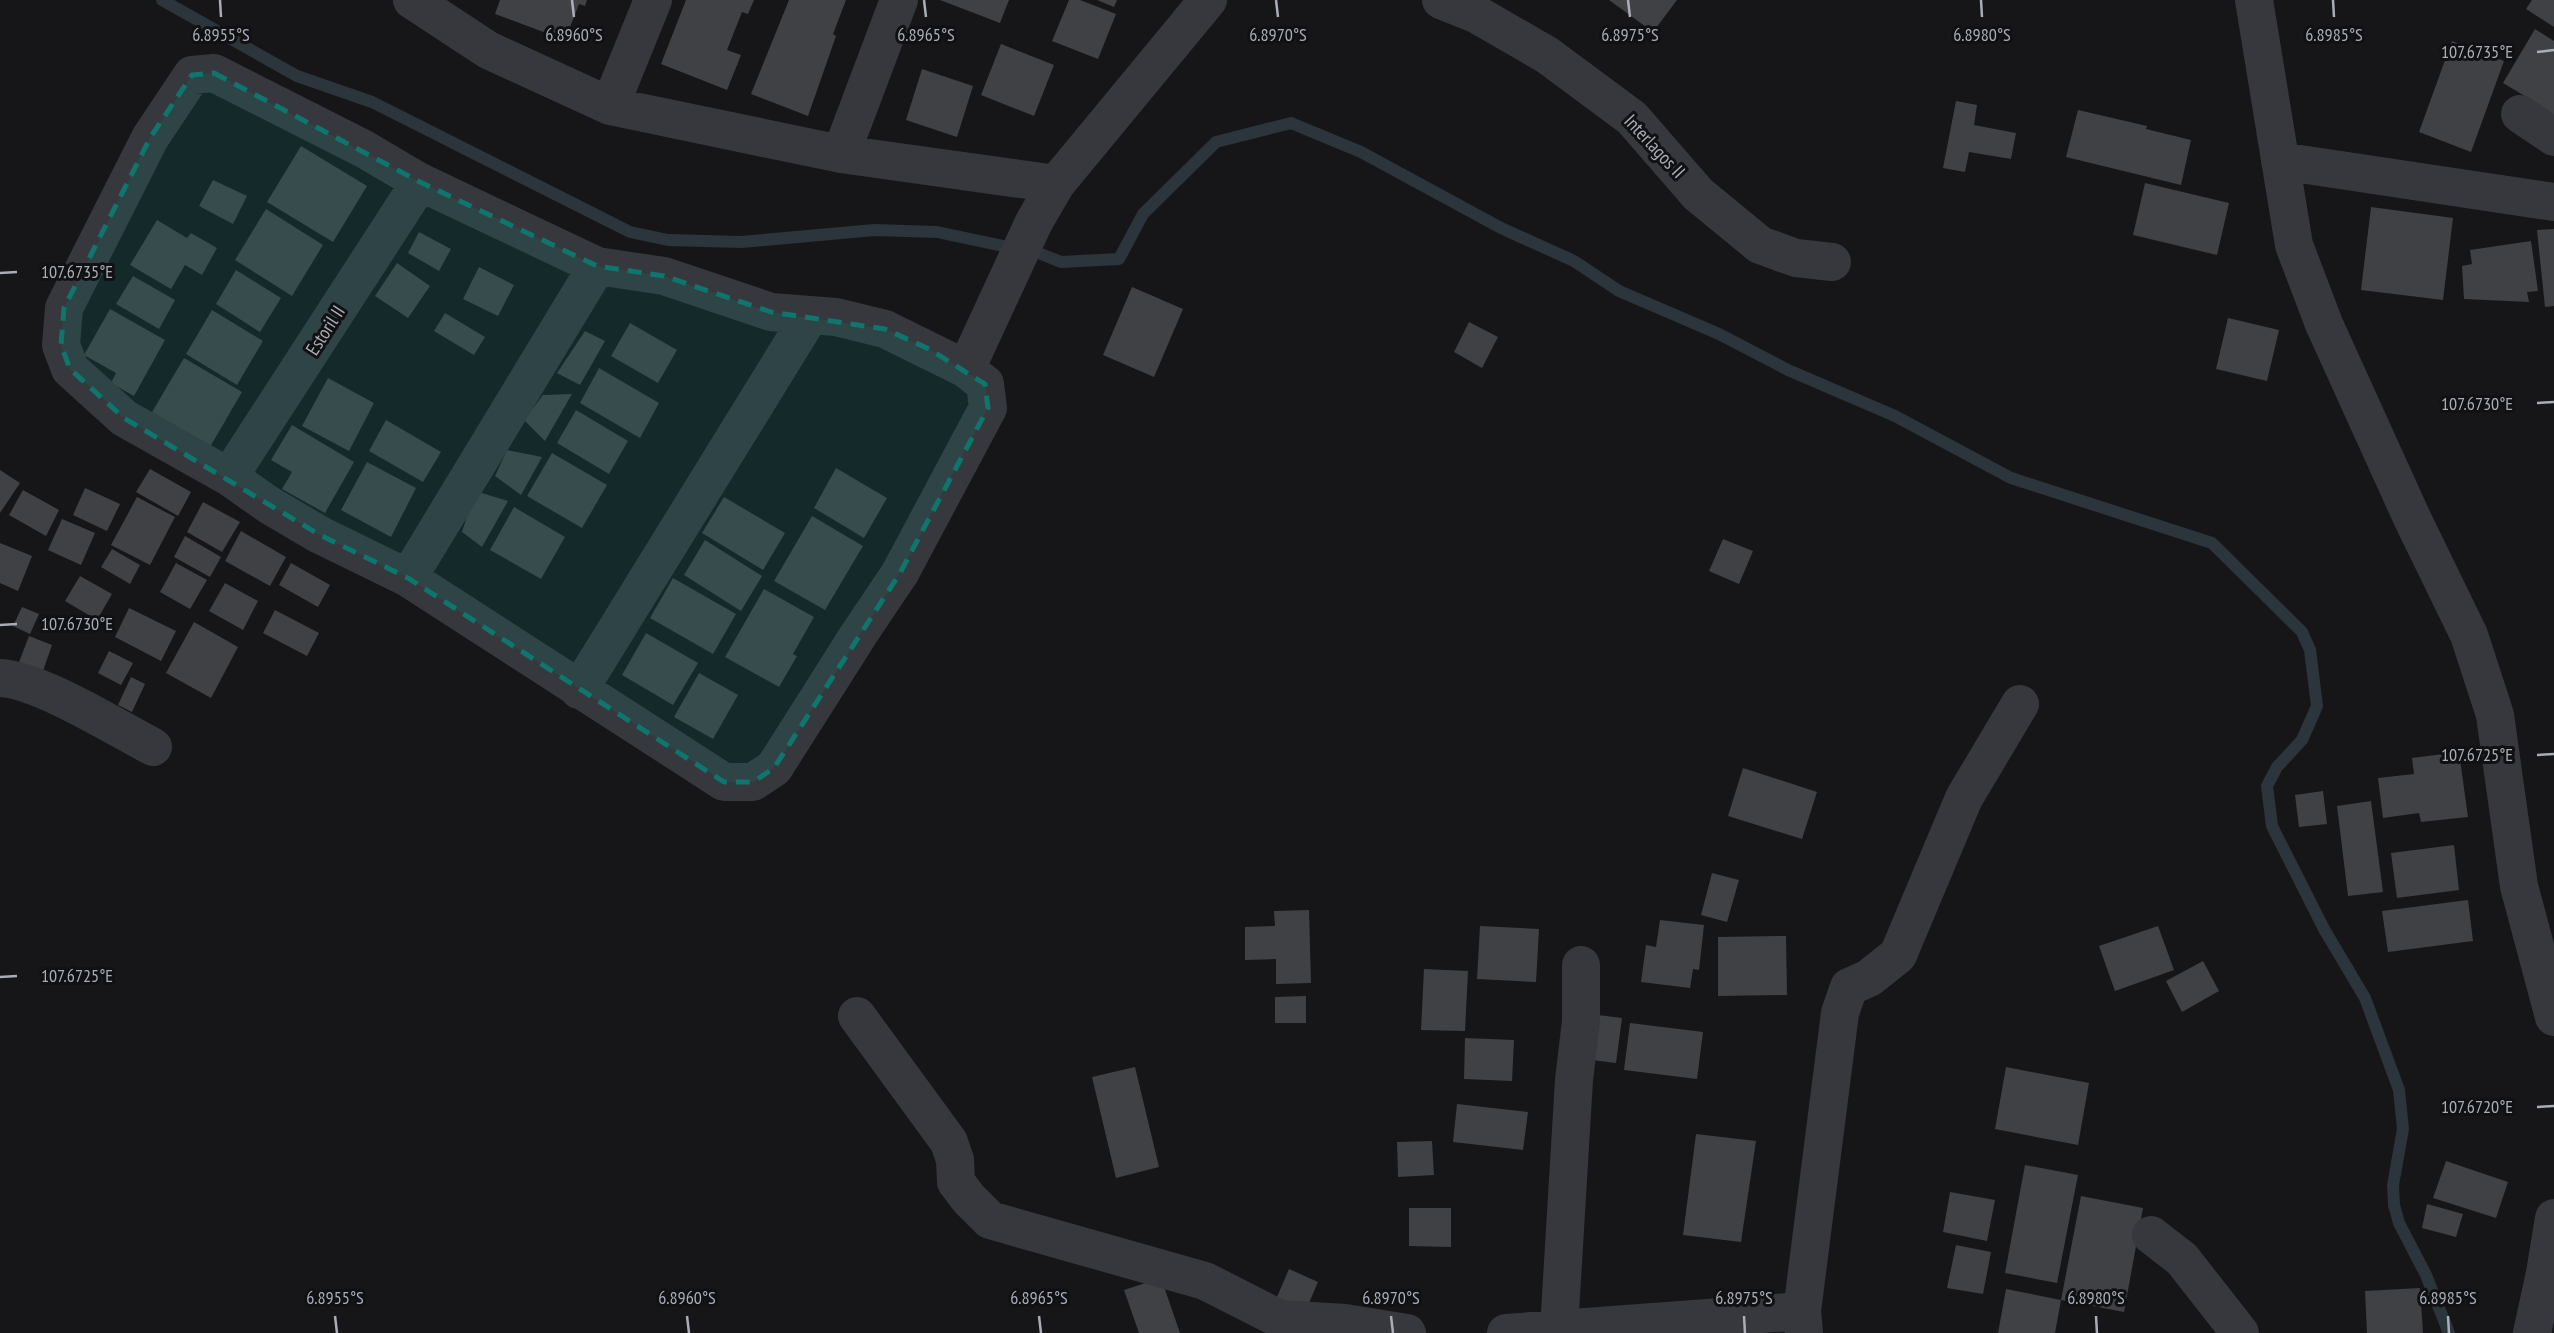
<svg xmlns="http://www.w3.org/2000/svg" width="2554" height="1333" font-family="'PT Sans Narrow',sans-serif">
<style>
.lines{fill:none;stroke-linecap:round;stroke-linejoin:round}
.stream{stroke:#2c353c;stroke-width:12}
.building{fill:#404145}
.minor{stroke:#37383d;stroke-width:38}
.marked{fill:#0f766e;fill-opacity:0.2;stroke:#0f766e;stroke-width:5;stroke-dasharray:14 9;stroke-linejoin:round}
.ticks{fill:none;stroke:#a8adb8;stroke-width:2.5}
.labels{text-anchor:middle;stroke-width:6;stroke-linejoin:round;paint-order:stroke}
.street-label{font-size:19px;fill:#a8adb8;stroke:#111113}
.ticks-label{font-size:18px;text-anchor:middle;fill:#a8adb8;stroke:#111113;stroke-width:6;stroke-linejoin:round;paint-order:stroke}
</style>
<rect width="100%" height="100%" fill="#161618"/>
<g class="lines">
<!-- stream -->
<path class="stream" d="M 162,0 L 297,76 L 372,102 L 630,232 L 668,240 L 741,242 L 875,230 L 937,232 L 1041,254 L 1061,262 L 1119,259 L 1143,214 L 1216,142 L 1291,123 L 1361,152 L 1501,228 L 1574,261 L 1619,291 L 1719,334 L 1788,370 L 1895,416 L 2011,478 L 2212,543 L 2302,632 L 2310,650 L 2317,706 L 2302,740 L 2277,767 L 2267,786 L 2272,826 L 2324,929 L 2365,998 L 2399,1090 L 2403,1129 L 2393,1185 L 2394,1205 L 2399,1223 L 2426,1275 L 2449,1333"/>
</g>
<!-- building -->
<path class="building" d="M 500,0 L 587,0 L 585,6 L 579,4 L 565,40 L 495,14 Z
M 686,0 L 754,0 L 748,14 L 742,12 L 727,50 L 741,55 L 727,90 L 661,64 Z
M 789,0 L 846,0 L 833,34 L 836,36 L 808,116 L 751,94 Z
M 940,0 L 1009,0 L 1000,23 Z
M 1069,0 L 1080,0 L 1116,14 L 1098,59 L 1052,41 Z
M 1097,0 L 1117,0 L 1114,7 Z
M 1609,0 L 1677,0 L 1653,32 Z
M 2532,0 L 2554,0 L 2554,27 L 2526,9 Z
M 2535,29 L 2554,41 L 2554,120 L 2540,105 L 2503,83 Z
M 2452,41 L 2504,61 L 2471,152 L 2419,132 Z
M 1001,44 L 1054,65 L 1034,116 L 981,95 Z
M 922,69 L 973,86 L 957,137 L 906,120 Z
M 1956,101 L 1977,105 L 1974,125 L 2016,133 L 2011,159 L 1969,152 L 1965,172 L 1943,168 Z
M 2078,110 L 2147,126 L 2146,129 L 2191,140 L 2181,185 L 2066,157 Z
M 301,146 L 367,186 L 333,242 L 267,202 Z
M 213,180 L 247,196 L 233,224 L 199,206 Z
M 2145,183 L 2229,203 L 2217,255 L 2133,235 Z
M 2371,207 L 2453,218 L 2443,300 L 2361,290 Z
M 266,209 L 323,245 L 292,296 L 235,260 Z
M 157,220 L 187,238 L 191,233 L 217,248 L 202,275 L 185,265 L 171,289 L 130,265 Z
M 2554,229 L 2554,306 L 2545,307 L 2537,230 Z
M 419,232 L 451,249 L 439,271 L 408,253 Z
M 2531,241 L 2538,291 L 2527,292 L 2529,302 L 2464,299 L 2462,266 L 2472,264 L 2470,250 Z
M 397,263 L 430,286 L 408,318 L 375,296 Z
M 479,267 L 514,285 L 498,316 L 463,299 Z
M 236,270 L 281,298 L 260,332 L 216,304 Z
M 133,276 L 175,300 L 159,329 L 116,304 Z
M 1132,287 L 1183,309 L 1154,377 L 1103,355 Z
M 110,309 L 165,340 L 134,396 L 111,383 L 116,373 L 84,355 Z
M 212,310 L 263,341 L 237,385 L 186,354 Z
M 445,313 L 485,337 L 474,355 L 434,331 Z
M 2228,318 L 2279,330 L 2267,381 L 2216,369 Z
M 1469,322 L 1498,337 L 1482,368 L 1454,352 Z
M 630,323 L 677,350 L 658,383 L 611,356 Z
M 585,331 L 605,341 L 580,385 L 557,373 Z
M 184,358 L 242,392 L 210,447 L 152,412 Z
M 599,368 L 659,403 L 640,438 L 580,403 Z
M 328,378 L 374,403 L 349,451 L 302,426 Z
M 572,394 L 545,441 L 524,420 L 543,395 Z
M 576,410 L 628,441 L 609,474 L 557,443 Z
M 386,420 L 441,452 L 423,482 L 369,451 Z
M 292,425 L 354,462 L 325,513 L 282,489 L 292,472 L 271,460 Z
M 507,450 L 542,457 L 521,495 L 495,476 Z
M 552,453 L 607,485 L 582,528 L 527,496 Z
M 367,462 L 416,488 L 391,537 L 341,510 Z
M 836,468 L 887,498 L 864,538 L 814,508 Z
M 150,469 L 191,492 L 178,516 L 136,492 Z
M 0,470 L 20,483 L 0,513 Z
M 85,488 L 120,504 L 107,531 L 73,515 Z
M 23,490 L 59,510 L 46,536 L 9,515 Z
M 475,491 L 508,501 L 482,547 L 462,532 Z
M 137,497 L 175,517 L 150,565 L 111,545 Z
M 724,497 L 785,533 L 763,570 L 702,533 Z
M 203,502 L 240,522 L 222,552 L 187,532 Z
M 514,507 L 565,537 L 541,579 L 490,550 Z
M 812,516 L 863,546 L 825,610 L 774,581 Z
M 62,519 L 95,533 L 81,565 L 48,550 Z
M 241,531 L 286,557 L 270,586 L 225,561 Z
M 185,536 L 221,557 L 210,577 L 174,557 Z
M 1723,539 L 1753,551 L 1739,584 L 1709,571 Z
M 705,540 L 762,576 L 741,611 L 684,575 Z
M 0,543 L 32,556 L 18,591 L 0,583 Z
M 112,549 L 140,565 L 130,584 L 101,567 Z
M 176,563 L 207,580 L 190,609 L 160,592 Z
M 291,563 L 330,585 L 318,607 L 279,585 Z
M 80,576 L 112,594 L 97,620 L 65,601 Z
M 673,578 L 736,614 L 713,654 L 650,618 Z
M 225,583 L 258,601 L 243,630 L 209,611 Z
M 764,589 L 814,617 L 793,654 L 797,656 L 779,687 L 725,657 Z
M 22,607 L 39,614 L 30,634 L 13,626 Z
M 129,608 L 176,631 L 161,661 L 115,637 Z
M 275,610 L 319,633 L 307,656 L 263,633 Z
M 194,622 L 238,647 L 211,698 L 166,673 Z
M 646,633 L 698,663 L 673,705 L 622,675 Z
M 29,636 L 52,645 L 43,671 L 19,662 Z
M 109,651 L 133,663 L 121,685 L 98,673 Z
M 699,673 L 738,695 L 713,739 L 674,717 Z
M 131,677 L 145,684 L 132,712 L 118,705 Z
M 2459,752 L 2468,817 L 2421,822 L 2419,813 L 2383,818 L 2378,778 L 2414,774 L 2412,758 Z
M 1743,768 L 1817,792 L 1802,839 L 1728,816 Z
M 2323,791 L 2327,824 L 2299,827 L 2295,795 Z
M 2371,801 L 2383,892 L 2348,896 L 2337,806 Z
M 2454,845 L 2459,890 L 2397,898 L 2391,853 Z
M 1712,873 L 1739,880 L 1727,922 L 1701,915 Z
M 2468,900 L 2473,941 L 2388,952 L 2382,911 Z
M 1309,910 L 1311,983 L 1276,984 L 1276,959 L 1245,960 L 1245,927 L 1275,926 L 1274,911 Z
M 1660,920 L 1704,925 L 1699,970 L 1693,969 L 1690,988 L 1641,982 L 1646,945 L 1656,947 Z
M 1480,926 L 1539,929 L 1536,982 L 1477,979 Z
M 2158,926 L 2174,970 L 2115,991 L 2099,946 Z
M 1786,936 L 1787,995 L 1718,996 L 1718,937 Z
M 2203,961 L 2219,991 L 2182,1012 L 2166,981 Z
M 1424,969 L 1468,971 L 1465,1031 L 1421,1030 Z
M 1306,996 L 1306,1023 L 1275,1023 L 1275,997 Z
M 1598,1015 L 1622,1018 L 1616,1063 L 1592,1060 Z
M 1630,1023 L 1703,1032 L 1697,1079 L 1624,1070 Z
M 1465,1038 L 1514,1040 L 1512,1081 L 1464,1079 Z
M 1135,1067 L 1159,1167 L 1116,1178 L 1092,1077 Z
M 2006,1067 L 2089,1083 L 2078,1145 L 1995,1129 Z
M 1457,1104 L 1528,1112 L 1523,1150 L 1453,1142 Z
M 1696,1134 L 1756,1141 L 1741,1242 L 1683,1235 Z
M 1432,1141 L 1434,1175 L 1398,1177 L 1397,1142 Z
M 2446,1161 L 2508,1182 L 2496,1218 L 2433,1198 Z
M 2025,1165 L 2078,1175 L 2057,1283 L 2005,1273 Z
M 1950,1192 L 1995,1200 L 1987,1241 L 1943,1232 Z
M 2081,1196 L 2143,1208 L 2124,1312 L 2061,1300 Z
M 2427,1204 L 2463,1214 L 2456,1237 L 2422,1228 Z
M 1409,1208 L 1451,1208 L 1451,1247 L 1409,1246 Z
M 1956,1245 L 1991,1252 L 1983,1294 L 1947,1288 Z
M 1289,1269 L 1318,1282 L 1303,1317 L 1274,1304 Z
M 1161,1278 L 1180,1333 L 1139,1333 L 1124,1290 Z
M 2420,1288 L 2423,1333 L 2367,1333 L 2365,1291 Z
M 2006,1289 L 2061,1300 L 2055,1333 L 1998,1333 Z"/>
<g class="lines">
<!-- minor -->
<path class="minor" d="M 412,0 L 488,50 L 610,106 L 841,154 L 1056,184
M 1441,0 L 1476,14 L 1547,55 L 1632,118 L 1698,194 L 1760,245 L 1796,258 L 1832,262
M 2254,0 L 2294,245 L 2324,324 L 2412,518 L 2469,635 L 2495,715 L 2519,886 L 2554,1017
M 214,73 L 364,149 L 420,182 L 597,266 L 664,276 L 771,312 L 836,317 L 885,329 L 966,369 L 985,384 L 988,408 L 900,573 L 859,634 L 774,768 L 753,782 L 724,782 L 408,578 L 320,535 L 269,505 L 229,477 L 124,418 L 70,369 L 61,345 L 64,308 L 150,138 L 192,75 Z
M 610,106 L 653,0
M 2520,114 L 2554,137
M 841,154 L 899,0
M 2280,161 L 2554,202
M 966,369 L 1034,222 L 1056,184 L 1208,0
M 229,477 L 420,182
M 408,578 L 597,266
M 0,678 C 40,680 115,727 153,747
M 579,690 L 809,317
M 857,1016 L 949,1142 L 955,1160 L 956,1182 L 969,1199 L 990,1220 L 1205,1281 L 1280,1319 L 1345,1323 L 1407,1333
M 2151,1235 L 2182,1259 L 2240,1333
M 1802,1311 L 1840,1013 L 1849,987 L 1869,978 L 1898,955 L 1964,798 L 2020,704
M 1559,1329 L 1574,1080 L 1581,1021 L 1581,965
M 1506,1333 L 1802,1311 L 1804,1333
M 2532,1333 L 2545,1273 L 2554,1218"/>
</g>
<!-- marked area -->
<path class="marked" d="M 214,73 L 420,182 L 597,266 L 664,276 L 771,312 L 885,329 L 929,349 L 985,384 L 988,408 L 900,573 L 774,768 L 753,782 L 724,782 L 408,578 L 320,535 L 124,418 L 70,369 L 61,345 L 64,308 L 150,138 L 192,75 Z"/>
<!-- ticks -->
<path class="ticks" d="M 220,0 L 221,17M 572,0 L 574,17M 924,0 L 926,17M 1276,0 L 1278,17M 1628,0 L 1630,17M 1981,0 L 1982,17M 2333,0 L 2334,17M 2537,52 L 2554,50M 0,273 L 17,272M 2537,403 L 2554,402M 0,625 L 17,624M 2537,755 L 2554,754M 0,977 L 17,976M 2537,1107 L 2554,1106M 335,1316 L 337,1333M 687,1316 L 689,1333M 1039,1316 L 1041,1333M 1391,1316 L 1393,1333M 1744,1316 L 1745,1333M 2096,1316 L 2097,1333M 2448,1316 L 2449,1333"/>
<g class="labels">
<!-- street labels -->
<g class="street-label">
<text transform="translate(1655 146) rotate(47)" y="7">Interlagos II</text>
<text transform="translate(325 330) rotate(-57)" y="7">Estoril II</text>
</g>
</g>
<g class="ticks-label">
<text x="221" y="41">6.8955°S</text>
<text x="574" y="41">6.8960°S</text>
<text x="926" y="41">6.8965°S</text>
<text x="1278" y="41">6.8970°S</text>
<text x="1630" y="41">6.8975°S</text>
<text x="1982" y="41">6.8980°S</text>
<text x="2334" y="41">6.8985°S</text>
<text x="2477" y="58">107.6735°E</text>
<text x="77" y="278">107.6735°E</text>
<text x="2477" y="410">107.6730°E</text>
<text x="77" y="630">107.6730°E</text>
<text x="2477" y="761">107.6725°E</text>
<text x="77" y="982">107.6725°E</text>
<text x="2477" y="1113">107.6720°E</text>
<text x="335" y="1304">6.8955°S</text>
<text x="687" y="1304">6.8960°S</text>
<text x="1039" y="1304">6.8965°S</text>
<text x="1391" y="1304">6.8970°S</text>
<text x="1744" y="1304">6.8975°S</text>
<text x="2096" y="1304">6.8980°S</text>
<text x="2448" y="1304">6.8985°S</text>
</g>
</svg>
